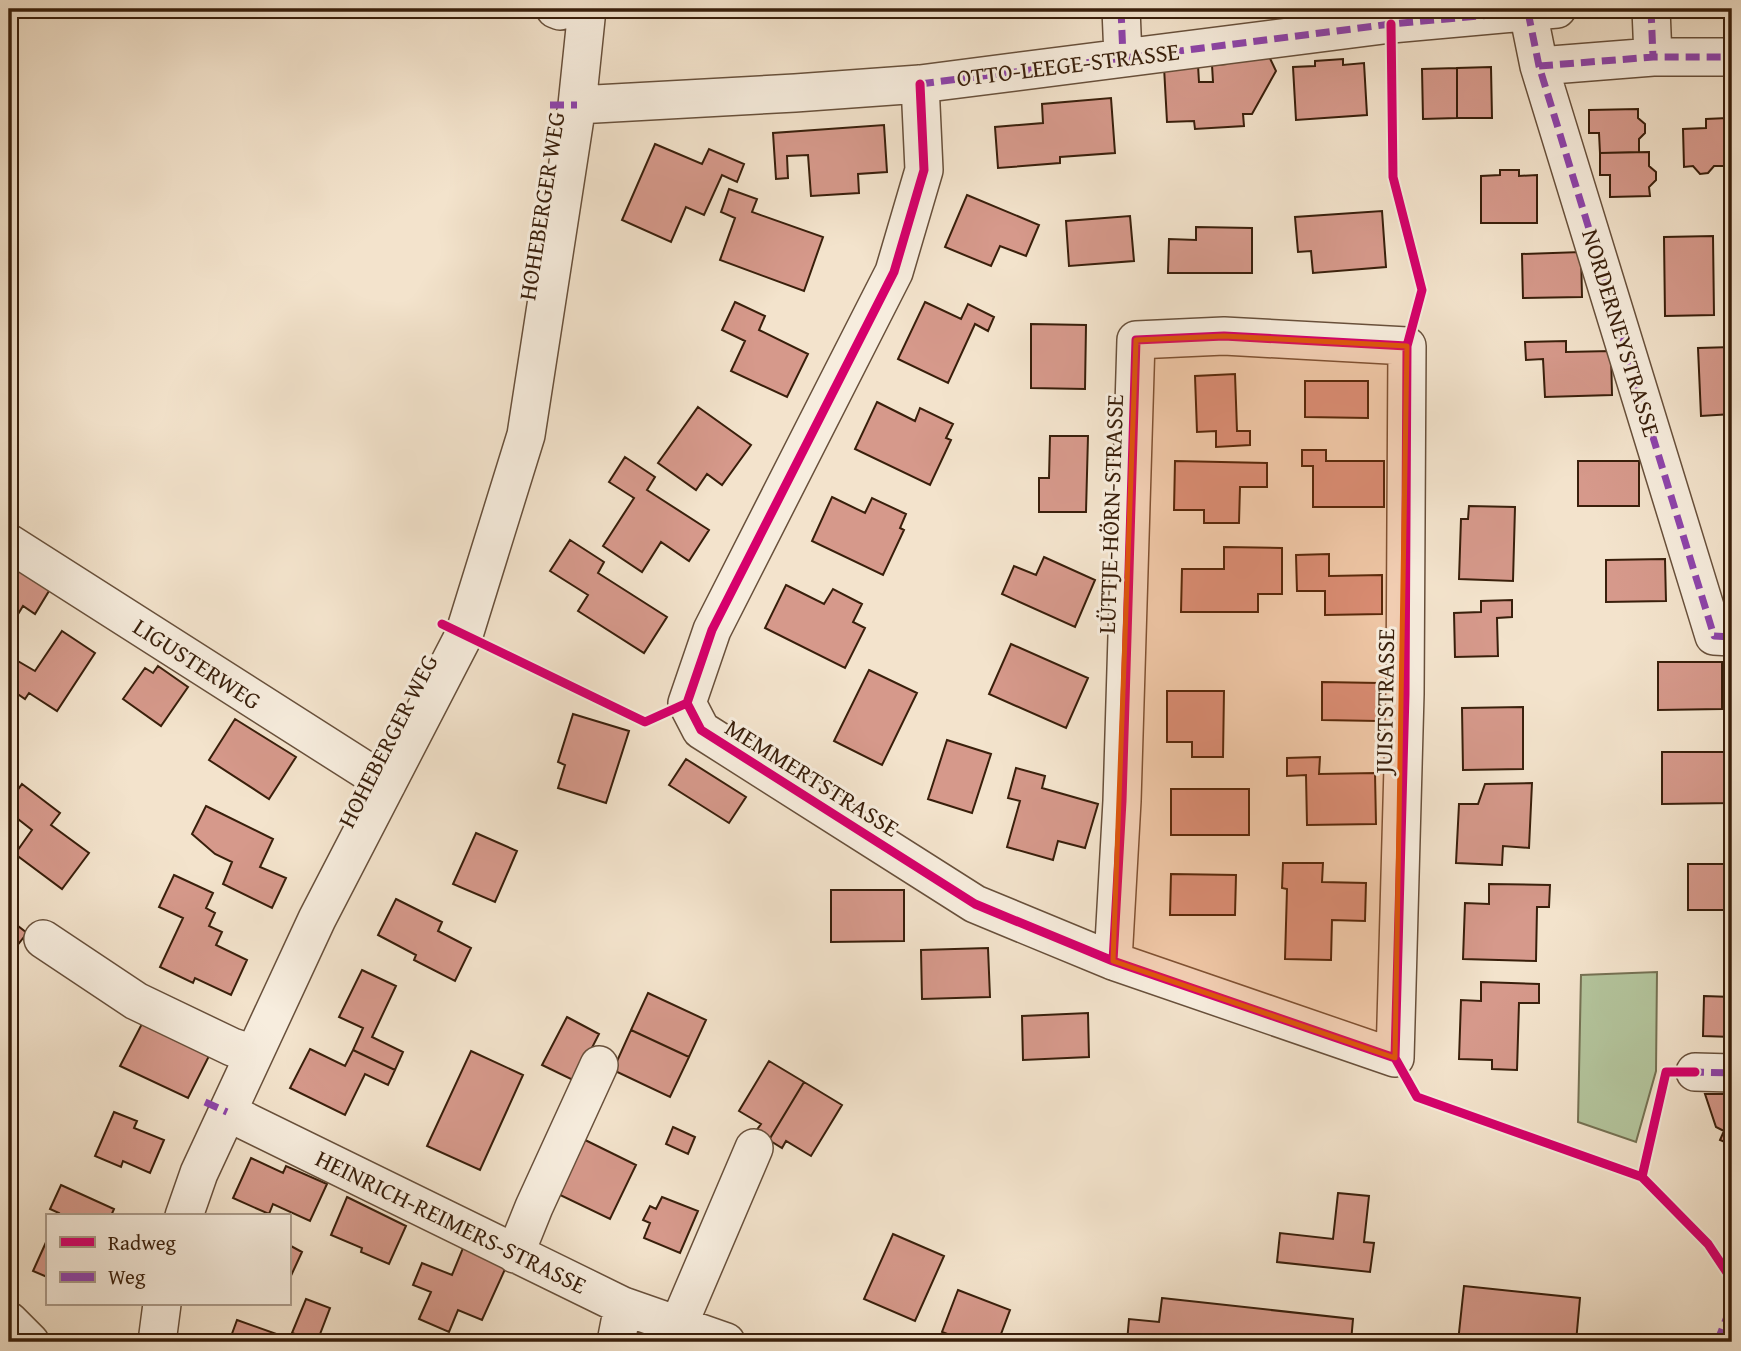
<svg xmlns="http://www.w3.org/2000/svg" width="1741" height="1351" font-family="'Gentium Book Plus',serif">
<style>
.green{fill:#b4c59d;stroke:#767254;stroke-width:2}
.building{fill:#d6998b;stroke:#391f0b;stroke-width:2}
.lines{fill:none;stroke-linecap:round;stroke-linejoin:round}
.minor-casing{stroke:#68503b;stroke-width:40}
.minor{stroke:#f7edde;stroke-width:37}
.quiet{stroke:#8e44ad;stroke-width:7;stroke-dasharray:14 7;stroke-linecap:butt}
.cycleway-casing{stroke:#f7edde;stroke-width:13}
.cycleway{stroke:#d6006c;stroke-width:9}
.marked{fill:#df560c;fill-opacity:0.2;stroke:#df560c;stroke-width:5;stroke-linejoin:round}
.labels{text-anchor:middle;stroke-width:6;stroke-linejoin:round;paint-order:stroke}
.street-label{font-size:24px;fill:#391f0b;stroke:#f7edde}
</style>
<rect width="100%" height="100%" fill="#f3e3cc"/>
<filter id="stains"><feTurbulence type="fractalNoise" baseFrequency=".00286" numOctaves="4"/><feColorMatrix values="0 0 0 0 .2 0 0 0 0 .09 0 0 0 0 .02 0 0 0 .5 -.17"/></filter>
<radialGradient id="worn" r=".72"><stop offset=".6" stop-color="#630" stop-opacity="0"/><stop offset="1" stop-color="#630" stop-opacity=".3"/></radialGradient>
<!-- green -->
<path class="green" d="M 1657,972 L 1656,1071 L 1636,1142 L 1578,1122 L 1581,975 Z"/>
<!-- building -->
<path class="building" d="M 1698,9 L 1732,9 L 1732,18 L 1698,18 Z
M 1266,50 L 1276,71 L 1252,114 L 1243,114 L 1244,126 L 1195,129 L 1194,121 L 1167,122 L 1164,67 L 1198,65 L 1199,82 L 1213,82 L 1212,65 L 1226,64 L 1225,52 Z
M 1343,59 L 1343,65 L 1364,63 L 1367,115 L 1296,120 L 1293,67 L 1315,66 L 1315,61 Z
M 1491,67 L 1492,118 L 1457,118 L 1457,68 Z
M 1457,68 L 1457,118 L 1423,119 L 1422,69 Z
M 1111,98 L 1115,153 L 1060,157 L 1060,163 L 998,168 L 995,127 L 1043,123 L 1042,104 Z
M 1638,109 L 1638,118 L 1645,124 L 1645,133 L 1639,139 L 1639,152 L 1600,153 L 1599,133 L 1589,133 L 1589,110 Z
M 1727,118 L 1732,118 L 1732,156 L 1727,156 Z
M 1727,118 L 1727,166 L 1714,166 L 1708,173 L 1700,174 L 1693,166 L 1684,167 L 1683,129 L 1706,128 L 1706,119 Z
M 884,125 L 887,172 L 858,174 L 859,193 L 811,196 L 808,155 L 787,156 L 788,178 L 776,179 L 773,133 Z
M 655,144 L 702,164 L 709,149 L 744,164 L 737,182 L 722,175 L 704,215 L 686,207 L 671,242 L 622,220 Z
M 1649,152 L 1649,166 L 1656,172 L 1656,180 L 1649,187 L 1650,196 L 1610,197 L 1610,175 L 1600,175 L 1600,153 Z
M 1500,170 L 1519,170 L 1519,176 L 1537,175 L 1537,223 L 1481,223 L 1481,176 L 1500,175 Z
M 729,189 L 757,199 L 752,212 L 823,237 L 804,291 L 720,260 L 735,218 L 721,212 Z
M 967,195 L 1039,225 L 1026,256 L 1000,246 L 991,266 L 945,247 Z
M 1382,211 L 1386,267 L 1313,273 L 1311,251 L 1298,252 L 1295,217 Z
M 1130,216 L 1134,261 L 1069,266 L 1066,221 Z
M 1196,227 L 1252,228 L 1252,273 L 1168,273 L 1169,239 L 1196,240 Z
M 1713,236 L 1714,315 L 1665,316 L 1664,237 Z
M 1581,252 L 1582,297 L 1523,298 L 1522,254 Z
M 735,302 L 765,316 L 759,330 L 808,354 L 787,397 L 731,371 L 745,341 L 722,330 Z
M 925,302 L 961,319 L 968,304 L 994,317 L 988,331 L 975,324 L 948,383 L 898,359 Z
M 1031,324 L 1086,325 L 1085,389 L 1031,388 Z
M 1566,341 L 1566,352 L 1611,351 L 1612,395 L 1545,397 L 1543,359 L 1526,360 L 1525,342 Z
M 1732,347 L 1732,414 L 1701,416 L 1698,348 Z
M 1235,374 L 1237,431 L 1250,431 L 1250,445 L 1216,447 L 1216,431 L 1197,432 L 1195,376 Z
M 1305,381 L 1368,381 L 1368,418 L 1305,417 Z
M 877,402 L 915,421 L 920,408 L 953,424 L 946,438 L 951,440 L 930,485 L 855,449 Z
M 698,407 L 751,445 L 722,485 L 707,474 L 696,490 L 658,463 Z
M 1050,436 L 1088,436 L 1086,512 L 1039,512 L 1039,478 L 1049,478 Z
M 1302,450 L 1326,450 L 1326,461 L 1384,461 L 1384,507 L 1313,507 L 1313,466 L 1302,466 Z
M 625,457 L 655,477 L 647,490 L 709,530 L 689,561 L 661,542 L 642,572 L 603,546 L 634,498 L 609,482 Z
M 1175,461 L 1267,463 L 1267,487 L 1240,487 L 1239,523 L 1204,523 L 1204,510 L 1174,510 Z
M 1578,461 L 1639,461 L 1639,506 L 1578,506 Z
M 832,497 L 865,513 L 872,498 L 906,514 L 900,528 L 904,530 L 883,575 L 812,541 Z
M 1469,506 L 1515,507 L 1513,581 L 1459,579 L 1461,519 L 1468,519 Z
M 570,540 L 604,562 L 598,573 L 667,617 L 644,653 L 578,611 L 588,595 L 550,571 Z
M 1224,547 L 1282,548 L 1282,594 L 1258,594 L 1258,612 L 1181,612 L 1182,569 L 1224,569 Z
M 1329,554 L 1329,576 L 1382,575 L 1382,614 L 1325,615 L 1325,591 L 1297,591 L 1296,555 Z
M 1044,557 L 1095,580 L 1075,627 L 1002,594 L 1014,566 L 1036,575 Z
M 9,558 L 52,586 L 35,614 L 23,606 L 9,629 Z
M 1665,559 L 1666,601 L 1606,602 L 1606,560 Z
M 786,585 L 824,604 L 833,589 L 862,604 L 853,622 L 865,628 L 845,668 L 765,628 Z
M 1512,600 L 1512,617 L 1497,618 L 1498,656 L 1455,657 L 1454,613 L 1481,612 L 1481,601 Z
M 62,631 L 95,653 L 57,711 L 29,693 L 25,699 L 9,688 L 9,656 L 35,671 Z
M 1011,644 L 1088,678 L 1066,728 L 989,694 Z
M 1658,662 L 1722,662 L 1722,709 L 1658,710 Z
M 158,666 L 188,687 L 161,726 L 123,699 L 145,668 L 153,673 Z
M 869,670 L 917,693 L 882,765 L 834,741 Z
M 1322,682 L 1379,683 L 1378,721 L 1322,720 Z
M 1167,691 L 1224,691 L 1223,757 L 1192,757 L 1192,742 L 1167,742 Z
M 1523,707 L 1523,769 L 1463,770 L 1462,708 Z
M 573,714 L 629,731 L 606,803 L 558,788 L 565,765 L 558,762 Z
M 235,719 L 296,757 L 269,799 L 209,760 Z
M 947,740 L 991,754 L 972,813 L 928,799 Z
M 1662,752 L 1732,752 L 1732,803 L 1662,804 Z
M 1320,757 L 1319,774 L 1375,773 L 1376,824 L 1307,825 L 1306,775 L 1287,776 L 1287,758 Z
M 686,759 L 746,797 L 729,823 L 669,785 Z
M 1016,768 L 1045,776 L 1042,788 L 1098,804 L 1085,848 L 1058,841 L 1053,860 L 1007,847 L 1020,801 L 1008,798 Z
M 1532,783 L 1529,848 L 1503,846 L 1502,865 L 1456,863 L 1459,804 L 1478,804 L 1485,784 Z
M 22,784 L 60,813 L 51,825 L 89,853 L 62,889 L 15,854 L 32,830 L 9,812 L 9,802 Z
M 1171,789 L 1249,789 L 1249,835 L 1171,835 Z
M 206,806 L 273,839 L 260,867 L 286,878 L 272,908 L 223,884 L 232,862 L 215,854 L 192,834 Z
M 476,833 L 517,851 L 495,902 L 453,884 Z
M 1283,863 L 1323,863 L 1322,882 L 1366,883 L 1365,921 L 1332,920 L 1331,960 L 1285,959 L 1287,889 L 1282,888 Z
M 1688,864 L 1732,864 L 1732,910 L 1688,910 Z
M 1171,874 L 1236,875 L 1235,915 L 1170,915 Z
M 174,875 L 213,893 L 206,908 L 215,913 L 209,926 L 222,932 L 216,945 L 247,960 L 231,995 L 195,978 L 193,983 L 160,967 L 183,918 L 159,907 Z
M 1489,884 L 1550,885 L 1549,907 L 1537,907 L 1536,961 L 1463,959 L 1465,903 L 1489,904 Z
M 831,890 L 904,890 L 904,941 L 831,942 Z
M 396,899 L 442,922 L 438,931 L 471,948 L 455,981 L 414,960 L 416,955 L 378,935 Z
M 9,919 L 27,933 L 9,956 Z
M 988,948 L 990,997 L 922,999 L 921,950 Z
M 362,970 L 396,986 L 372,1037 L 403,1052 L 395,1070 L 353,1050 L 363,1028 L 339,1017 Z
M 1481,982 L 1539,984 L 1539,1003 L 1519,1003 L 1517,1070 L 1492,1069 L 1492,1060 L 1459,1059 L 1461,1000 L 1481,1001 Z
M 648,993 L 706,1020 L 689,1057 L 631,1030 Z
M 1704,996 L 1732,997 L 1732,1037 L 1703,1036 Z
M 1088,1013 L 1089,1057 L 1023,1060 L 1022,1016 Z
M 567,1017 L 599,1034 L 575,1081 L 542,1065 Z
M 145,1018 L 211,1052 L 188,1098 L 120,1066 Z
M 631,1030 L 689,1057 L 670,1097 L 613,1070 Z
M 310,1049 L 345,1066 L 353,1050 L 395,1070 L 388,1085 L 365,1074 L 345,1115 L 290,1088 Z
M 471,1051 L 523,1075 L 480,1170 L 427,1146 Z
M 769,1061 L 804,1082 L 769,1140 L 756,1131 L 761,1124 L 739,1111 Z
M 804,1082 L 842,1105 L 811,1156 L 786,1141 L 782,1148 L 769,1140 Z
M 1705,1094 L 1726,1094 L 1732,1096 L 1732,1145 L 1720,1140 L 1724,1131 L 1716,1127 Z
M 114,1112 L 137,1121 L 134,1128 L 164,1140 L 150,1173 L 123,1161 L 121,1167 L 95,1156 Z
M 673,1127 L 695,1137 L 688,1154 L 666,1144 Z
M 577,1136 L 636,1165 L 610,1219 L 558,1194 Z
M 251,1158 L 283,1173 L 286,1166 L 327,1184 L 310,1221 L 273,1204 L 269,1214 L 233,1198 Z
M 61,1185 L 114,1209 L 111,1216 L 58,1216 L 59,1213 L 50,1209 Z
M 1338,1193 L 1369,1196 L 1364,1242 L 1374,1243 L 1370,1272 L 1277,1262 L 1280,1233 L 1333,1239 Z
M 347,1197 L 406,1226 L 389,1264 L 361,1252 L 362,1248 L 331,1235 Z
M 662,1197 L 698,1211 L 680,1253 L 644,1238 L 650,1223 L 643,1220 L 650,1206 L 656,1209 Z
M 893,1234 L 944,1256 L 915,1321 L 864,1299 Z
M 47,1240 L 47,1277 L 33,1271 Z
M 289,1245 L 302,1252 L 289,1280 Z
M 463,1248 L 506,1267 L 482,1320 L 458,1310 L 449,1332 L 419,1319 L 431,1292 L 413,1285 L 422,1263 L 452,1275 Z
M 1464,1286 L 1580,1298 L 1576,1342 L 1458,1342 Z
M 958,1290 L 1010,1310 L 998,1342 L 969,1342 L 942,1332 Z
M 1162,1298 L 1353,1319 L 1351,1342 L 1127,1342 L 1129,1319 L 1159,1322 Z
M 306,1299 L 330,1308 L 317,1342 L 292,1333 Z
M 237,1320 L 296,1341 L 295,1342 L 229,1342 Z
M 547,1338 L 580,1342 L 546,1342 Z"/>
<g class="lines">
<!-- minor casing -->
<g class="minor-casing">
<path id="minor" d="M 555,9 L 560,11
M 1121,9 L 1123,57
M 1651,9 L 1653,57
M 1528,12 L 1539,66 L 1714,636 L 1732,637
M 1539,66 L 1653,57 L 1732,57
M 920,84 L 924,170 L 894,272 L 712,630 L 687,703 L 701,730 L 975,904 L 1113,961 L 1395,1058 L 1405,694 L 1407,346 L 1224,336 L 1136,340 L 1122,801 L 1113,961
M 577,105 L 795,93 L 920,84 L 1391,24 L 1557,9
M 9,543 L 387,784
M 43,939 L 136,1001 L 232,1047 L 254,1054
M 1695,1072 L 1732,1073
M 227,1112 L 623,1306 L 726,1342
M 184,1216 L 199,1173 L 317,919 L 464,635 L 526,435 L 577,105 L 587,9
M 515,1254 L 534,1207 L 599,1065
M 9,1321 L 30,1342
M 678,1326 L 754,1148
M 157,1342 L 162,1304
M 616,1342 L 623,1306"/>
</g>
<!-- minor -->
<use href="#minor" class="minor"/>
<!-- quiet -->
<path class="quiet" d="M 1121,9 L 1123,57
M 1651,9 L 1653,57
M 1528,12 L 1539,66 L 1714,636 L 1732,637
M 1539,66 L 1653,57 L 1732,57
M 920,84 L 1391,24 L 1557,9
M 550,105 L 577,105
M 1690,1072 L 1732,1073
M 205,1102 L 227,1112
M 1717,1342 L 1732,1304"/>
<!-- cycleway casing -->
<g class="cycleway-casing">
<path id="cycleway" d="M 1391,24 L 1393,177 L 1422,290 L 1407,346 L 1405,694 L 1395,1058
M 920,84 L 924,170 L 894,272 L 712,630 L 687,703 L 701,730 L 975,904 L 1113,961 L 1395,1058
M 442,624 L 645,722 L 687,703
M 1113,961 L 1122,801 L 1136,340 L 1224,336 L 1407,346
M 1395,1058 L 1417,1097 L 1642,1177 L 1708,1244 L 1732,1280
M 1642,1177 L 1666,1072 L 1695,1072"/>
</g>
<!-- cycleway -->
<use href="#cycleway" class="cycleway"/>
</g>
<!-- marked area -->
<path class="marked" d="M 1224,336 L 1407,346 L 1395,1058 L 1113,961 L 1136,340 Z"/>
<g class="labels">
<!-- street labels -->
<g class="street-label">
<text transform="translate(1068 65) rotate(-7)" y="8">OTTO-LEEGE-STRASSE</text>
<text transform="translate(542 206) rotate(-81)" y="8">HOHEBERGER WEG</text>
<text transform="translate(1621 333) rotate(73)" y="8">NORDERNEYSTRASSE</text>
<text transform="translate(1111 514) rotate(-88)" y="8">LÜTTJE-HÖRN-STRASSE</text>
<text transform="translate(197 664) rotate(33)" y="8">LIGUSTERWEG</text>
<text transform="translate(1385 701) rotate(-89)" y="8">JUISTSTRASSE</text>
<text transform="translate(388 741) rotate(-63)" y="8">HOHEBERGER WEG</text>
<text transform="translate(812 778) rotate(32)" y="8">MEMMERTSTRASSE</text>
<text transform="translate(451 1222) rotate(26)" y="8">HEINRICH-REIMERS-STRASSE</text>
</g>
</g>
<!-- margin -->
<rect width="1741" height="1351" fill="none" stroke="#f3e3cc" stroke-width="35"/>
<rect x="10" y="10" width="1720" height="1330" fill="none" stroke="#391f0b" stroke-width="3.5"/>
<rect x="18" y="18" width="1706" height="1316" fill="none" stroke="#391f0b" stroke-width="2"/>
<!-- legend -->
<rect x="46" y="1214" width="245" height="91" fill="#f7edde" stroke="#ab9b8a" stroke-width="2"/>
<rect x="60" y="1237" width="35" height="10" fill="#d6006c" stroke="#ab9b8a" stroke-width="2"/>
<text x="108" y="1250" font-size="21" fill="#391f0b">Radweg</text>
<rect x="60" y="1272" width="35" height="10" fill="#8e44ad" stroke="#ab9b8a" stroke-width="2"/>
<text x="108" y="1284" font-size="21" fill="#391f0b">Weg</text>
<rect width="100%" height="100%" filter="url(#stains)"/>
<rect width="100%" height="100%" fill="url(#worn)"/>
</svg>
